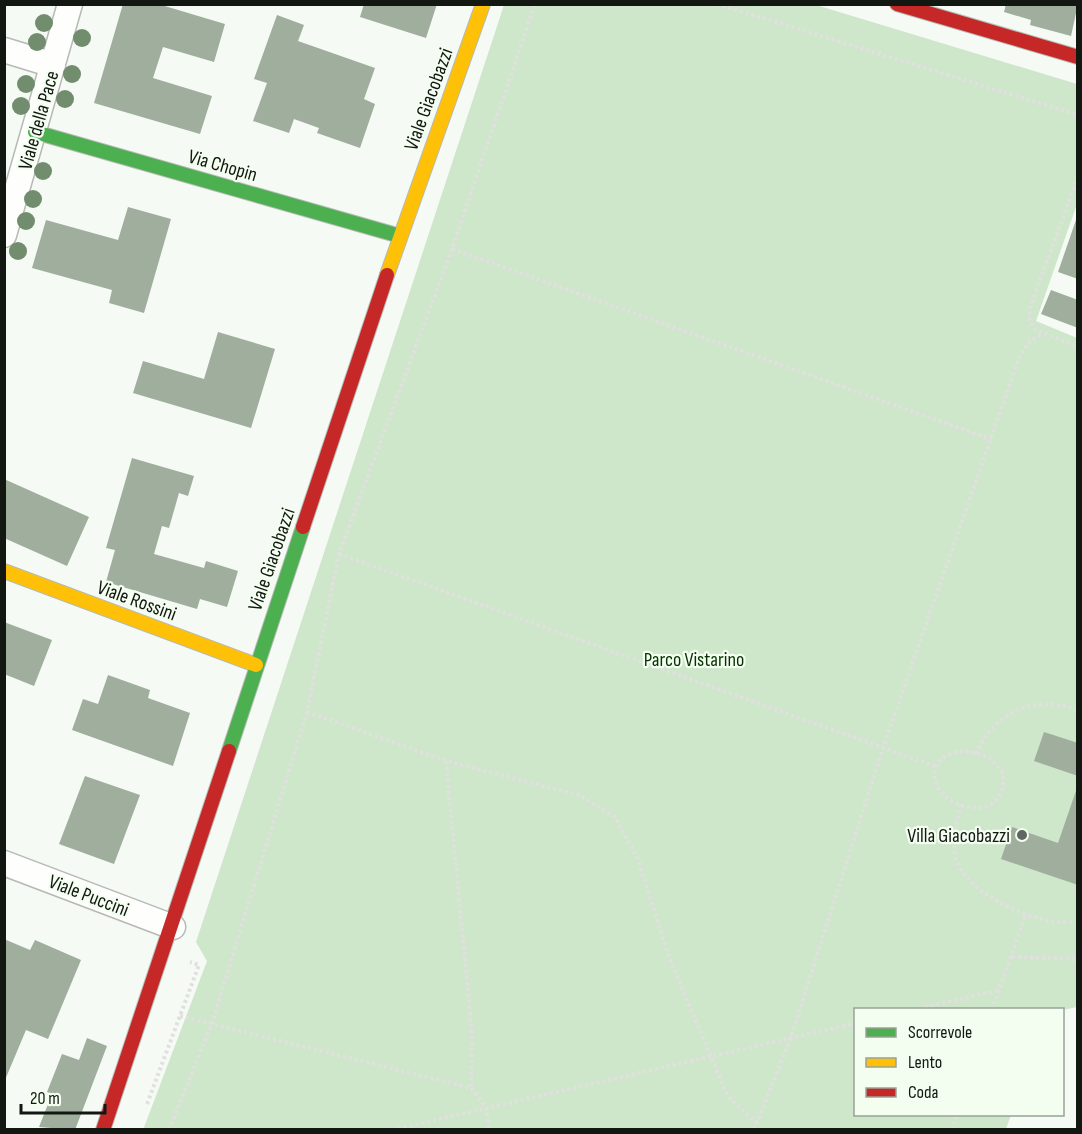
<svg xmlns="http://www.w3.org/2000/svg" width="1082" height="1134" font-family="'Sofia Sans Condensed',sans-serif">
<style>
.green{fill:#cee6ca}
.building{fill:#a0ae9e}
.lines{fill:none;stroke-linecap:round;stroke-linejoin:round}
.street-casing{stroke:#b6bab5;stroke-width:27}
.fast-casing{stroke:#b6bab5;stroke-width:16}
.slow-casing{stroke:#b6bab5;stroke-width:16}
.jam-casing{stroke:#b6bab5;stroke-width:16}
.path{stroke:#e0e1df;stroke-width:4;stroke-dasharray:3 3;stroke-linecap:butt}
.street{stroke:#fefefd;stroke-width:24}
.fast{stroke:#4caf50;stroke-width:14}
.slow{stroke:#ffc107;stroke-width:14}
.jam{stroke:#c62828;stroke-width:14}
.tree{fill:#728d6e}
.poi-dot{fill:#626661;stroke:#f3fef0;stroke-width:2}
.labels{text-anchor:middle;stroke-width:4.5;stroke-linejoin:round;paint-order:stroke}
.street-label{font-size:20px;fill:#131712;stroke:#f3fef0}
.park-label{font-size:20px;fill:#073300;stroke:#f3fef0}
.poi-label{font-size:20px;fill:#131712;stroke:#f3fef0;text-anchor:end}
</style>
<rect width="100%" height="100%" fill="#f5faf4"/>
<!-- green -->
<path class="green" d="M 504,5 L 816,5 L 1077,84 L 1077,204 L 1036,321 L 1077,338 L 1077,1007 L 1063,1010 L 856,1010 L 856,1114 L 1011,1115 L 1006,1129 L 143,1130 L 207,961 L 196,942 Z"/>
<!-- building -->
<path class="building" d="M 123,4 L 158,4 L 225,24 L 214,62 L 163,47 L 153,78 L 212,96 L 200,134 L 94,103 Z
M 364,4 L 437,4 L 426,38 L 360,17 Z
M 1006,4 L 1078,4 L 1071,36 L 1030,25 L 1031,20 L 1004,12 Z
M 277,15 L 304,25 L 298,41 L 375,68 L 364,99 L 375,104 L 360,148 L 317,133 L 319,128 L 294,119 L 289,133 L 253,121 L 267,83 L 254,79 Z
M 128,207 L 171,219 L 144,313 L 109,303 L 112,290 L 32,268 L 46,220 L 118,240 Z
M 1077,217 L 1078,217 L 1078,279 L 1058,272 Z
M 1051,290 L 1078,300 L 1078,328 L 1041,314 Z
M 218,332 L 275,349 L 251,428 L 133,393 L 143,361 L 204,379 Z
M 132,458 L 194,476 L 188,496 L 179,493 L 169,528 L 162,526 L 154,554 L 204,568 L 206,561 L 238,571 L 227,607 L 200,599 L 197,609 L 106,582 L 115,550 L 106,548 Z
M 4,479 L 89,517 L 67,566 L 4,538 Z
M 4,622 L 52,640 L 34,686 L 4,674 Z
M 108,675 L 150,690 L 148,698 L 190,713 L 173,766 L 72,730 L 83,699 L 98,704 Z
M 1044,732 L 1078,743 L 1078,776 L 1034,761 Z
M 85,776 L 140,795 L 114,864 L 59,844 Z
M 1078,785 L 1078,885 L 1001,859 L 1012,827 L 1058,843 Z
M 4,939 L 30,950 L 35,940 L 81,960 L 48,1039 L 26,1030 L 5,1080 Z
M 87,1038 L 107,1046 L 75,1130 L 39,1127 L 52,1094 L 47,1092 L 62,1054 L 79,1060 Z"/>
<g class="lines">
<!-- street casing -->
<g class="street-casing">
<path id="street" d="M 4,50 L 53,65
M 4,235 L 70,4
M 4,863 L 173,927"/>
</g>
<!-- fast casing -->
<g class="fast-casing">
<path id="fast" d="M 35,132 L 400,236
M 229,751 L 303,527"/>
</g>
<!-- slow casing -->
<g class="slow-casing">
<path id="slow" d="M 387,275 L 483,4
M 4,571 L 256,665"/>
</g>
<!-- jam casing -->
<g class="jam-casing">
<path id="jam" d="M 897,4 L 1078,57
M 303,527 L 387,275
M 103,1130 L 229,751"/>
</g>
<!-- path -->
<path class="path" d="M 717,4 L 1078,115
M 1078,176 L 1031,305 L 1029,318 L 1034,329 L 1078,347
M 452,249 L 991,439
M 339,554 L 937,767
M 307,712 L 446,761 L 579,795 L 615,817 L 638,859 L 669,957 L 728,1097 L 757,1123
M 966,751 L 989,757 L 1002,771 C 1006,789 1000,801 983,808 C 928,809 916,753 966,751 Z
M 976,754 C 994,712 1034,694 1078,710
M 446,761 L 472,1035 L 471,1088
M 961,804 C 957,821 952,837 955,855 C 961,888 1015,913 1045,920 C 1055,923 1067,922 1078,922
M 1012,957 L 1078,959
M 913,1010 L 999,990
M 992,1010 L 1026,914
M 180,1016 L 471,1088 L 486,1108 L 489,1130
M 147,1104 L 199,965 L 190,962
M 169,1130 L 212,1023 L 307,712 L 339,554 L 452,249 L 535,4
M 392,1130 L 856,1023
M 754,1130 L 791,1037 L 883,748 L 1020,355 L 1031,340 L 1043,334
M 952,1130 L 957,1114"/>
<!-- street -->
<use href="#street" class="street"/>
<!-- fast -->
<use href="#fast" class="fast"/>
<!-- slow -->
<use href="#slow" class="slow"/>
<!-- jam -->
<use href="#jam" class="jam"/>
</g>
<!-- trees -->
<g class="tree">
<circle cx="44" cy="23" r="9"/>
<circle cx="82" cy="38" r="9"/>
<circle cx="37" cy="42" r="9"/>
<circle cx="72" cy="74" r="9"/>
<circle cx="26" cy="84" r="9"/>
<circle cx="65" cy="99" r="9"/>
<circle cx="21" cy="106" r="9"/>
<circle cx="43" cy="171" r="9"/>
<circle cx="33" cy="199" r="9"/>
<circle cx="26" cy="221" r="9"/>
<circle cx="18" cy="251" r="9"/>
</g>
<!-- markers -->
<circle class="poi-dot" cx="1022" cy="835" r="6"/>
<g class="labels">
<!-- street labels -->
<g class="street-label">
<text transform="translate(428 99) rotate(-70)" y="7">Viale Giacobazzi</text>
<text transform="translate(38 120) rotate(-74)" y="7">Viale della Pace</text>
<text transform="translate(223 165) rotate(16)" y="7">Via Chopin</text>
<text transform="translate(271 559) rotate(-71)" y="7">Viale Giacobazzi</text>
<text transform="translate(137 600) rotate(20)" y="7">Viale Rossini</text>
<text transform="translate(89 895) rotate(21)" y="7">Viale Puccini</text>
</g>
<!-- park labels -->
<g class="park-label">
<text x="694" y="666">Parco Vistarino</text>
</g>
<!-- poi labels -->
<g class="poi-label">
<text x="1010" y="842">Villa Giacobazzi</text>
</g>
</g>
<!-- border -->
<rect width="1082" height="1134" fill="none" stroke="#131712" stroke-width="12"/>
<!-- legend -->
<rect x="854" y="1008" width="210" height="108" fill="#f3fef0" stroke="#99a297" stroke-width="1.5"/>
<rect x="866" y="1028" width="30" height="9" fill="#4caf50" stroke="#99a297" stroke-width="1.5"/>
<text x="908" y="1038" font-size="18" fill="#131712">Scorrevole</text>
<rect x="866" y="1058" width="30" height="9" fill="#ffc107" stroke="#99a297" stroke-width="1.5"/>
<text x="908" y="1068" font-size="18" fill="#131712">Lento</text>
<rect x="866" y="1088" width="30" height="9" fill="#c62828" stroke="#99a297" stroke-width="1.5"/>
<text x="908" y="1098" font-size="18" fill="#131712">Coda</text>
<!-- scale -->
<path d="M21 1104v9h84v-9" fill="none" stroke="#131712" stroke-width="3"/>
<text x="30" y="1104" font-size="18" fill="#131712" stroke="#f3fef0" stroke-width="4.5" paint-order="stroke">20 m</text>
</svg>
